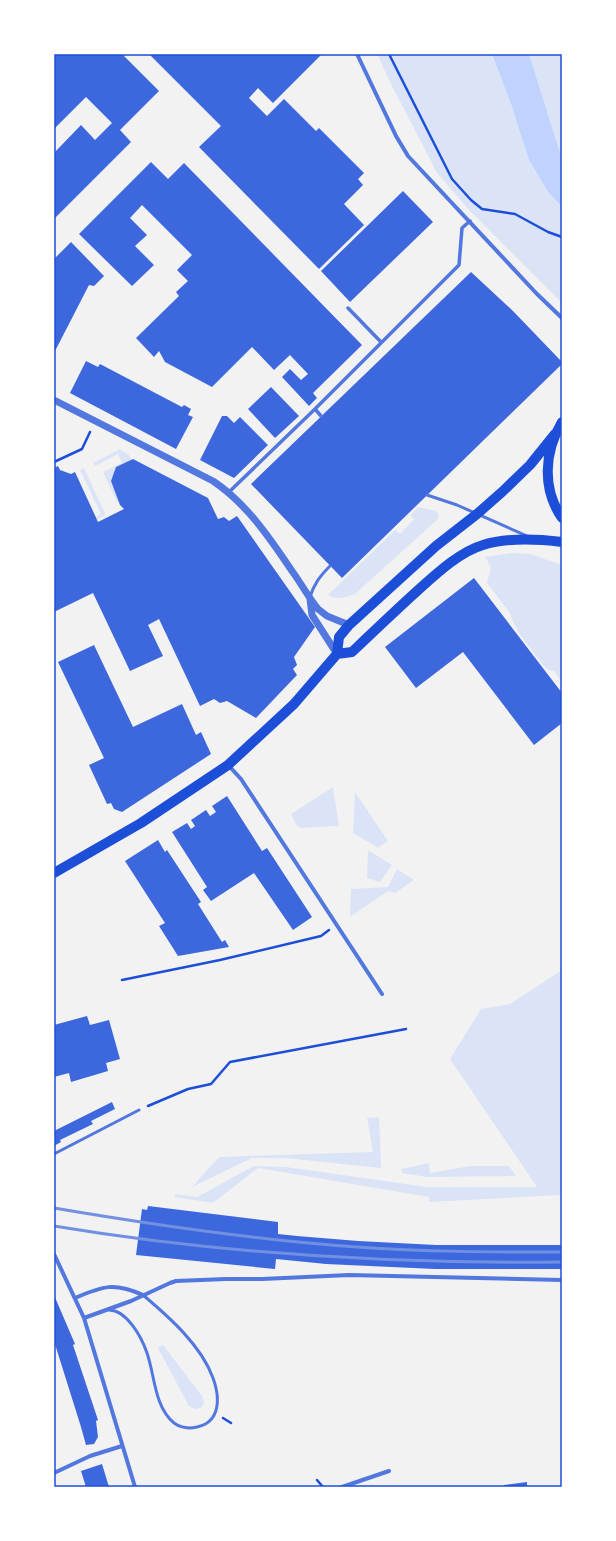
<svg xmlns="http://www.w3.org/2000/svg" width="616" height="1541" font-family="'Libre Baskerville',serif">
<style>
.green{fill:#dbe4f7}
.water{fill:#bfd3fe}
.building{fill:#3d67dc}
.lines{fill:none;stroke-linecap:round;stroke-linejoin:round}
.path{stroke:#1d4ed8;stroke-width:2.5}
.service{stroke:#5277de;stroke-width:3}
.pedestrian{stroke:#5277de;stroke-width:3.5}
.minor{stroke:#5277de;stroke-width:4}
.tertiary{stroke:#5277de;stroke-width:7}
.primary{stroke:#1d4ed8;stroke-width:10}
.rail{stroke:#7290e2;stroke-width:3}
.neatline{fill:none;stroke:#1d4ed8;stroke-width:1.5}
</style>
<rect width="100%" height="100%" fill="#f2f2f2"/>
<!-- green -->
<path class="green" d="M 377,54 L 492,54 L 511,104 L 529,160 L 548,192 L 562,207 L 562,303 L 470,211 L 437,173 L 391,84 Z
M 529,54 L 562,54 L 562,159 Z
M 120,449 L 129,455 L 131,460 L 116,467 L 111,481 L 119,501 L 117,502 L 103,472 L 122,463 L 118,454 L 95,466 L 93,463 Z
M 84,468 L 105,513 L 104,516 L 97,519 L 96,517 L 101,514 L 80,470 Z
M 418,507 L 436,511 L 439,514 L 438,519 L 355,594 C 346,598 337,600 328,595 L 395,530 L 400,534 L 414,519 L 410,515 Z
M 512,553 L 530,554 L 562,565 L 562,682 L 554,671 L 549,670 L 542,664 L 519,633 L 512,620 L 510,613 L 487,583 L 491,567 L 485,557 Z
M 333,787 L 339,826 L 300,828 L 296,825 L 291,814 Z
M 355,792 L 388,841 L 378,848 L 353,833 Z
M 368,850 L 392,865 L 380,882 L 367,878 Z
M 397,869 L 414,880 L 395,893 L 388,891 L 350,917 L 351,889 L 388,887 Z
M 562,970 L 562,1195 L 429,1202 L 429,1197 L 258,1168 L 213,1203 L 175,1197 L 175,1194 L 197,1197 L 254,1166 L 286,1167 L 427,1187 L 537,1187 L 450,1059 L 481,1009 L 510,1004 Z
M 379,1117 L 381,1168 L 285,1158 L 252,1158 L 192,1187 L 219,1157 L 373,1152 L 367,1118 Z
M 429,1163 L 430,1173 L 470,1166 L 509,1166 L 516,1176 L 427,1177 L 402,1173 L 401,1169 Z
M 163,1345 L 202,1396 L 204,1403 L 201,1408 L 195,1409 L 189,1406 L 158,1348 Z"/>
<!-- water -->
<path class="water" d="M 492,54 L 529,54 L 562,159 L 562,207 L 548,192 L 529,160 L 511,104 Z"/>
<!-- building -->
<path class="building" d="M 54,54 L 122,54 L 159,91 L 120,130 L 131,142 L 54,219 L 54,153 L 81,125 L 95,140 L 112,123 L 86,97 L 54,129 Z
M 149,54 L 322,54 L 273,103 L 258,88 L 249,98 L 267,116 L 284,99 L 316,131 L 319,128 L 364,173 L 358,179 L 363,185 L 344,204 L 364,225 L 319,269 L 199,147 L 221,126 Z
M 151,162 L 168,179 L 184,163 L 362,345 L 313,393 L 317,398 L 309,406 L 282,377 L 290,369 L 301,380 L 308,374 L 290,355 L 274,370 L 252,347 L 212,387 L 165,362 L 159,351 L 154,357 L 136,338 L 179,296 L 176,292 L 188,281 L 177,270 L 192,255 L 142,205 L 130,218 L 147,235 L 135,246 L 154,265 L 132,286 L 79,234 Z
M 403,191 L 433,222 L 350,302 L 321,271 Z
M 71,242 L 104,276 L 94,286 L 89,285 L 54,353 L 54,259 Z
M 471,272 L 513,311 L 562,362 L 562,364 L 342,578 L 251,484 Z
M 86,361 L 98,367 L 100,364 L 182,407 L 184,405 L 191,409 L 188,415 L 193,417 L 176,449 L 70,393 Z
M 271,387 L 299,416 L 275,438 L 248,409 Z
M 222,416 L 227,416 L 234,423 L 240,417 L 268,445 L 234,478 L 200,460 Z
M 133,459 L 208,498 L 218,519 L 224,517 L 229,521 L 237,516 L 315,627 L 294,657 L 297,665 L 293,669 L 297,675 L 256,718 L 227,701 L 220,703 L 214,699 L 200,706 L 159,619 L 148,625 L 163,656 L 130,671 L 93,593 L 54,612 L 54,468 L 58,466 L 60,470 L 71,474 L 75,472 L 98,522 L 124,509 L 120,505 L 111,481 L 116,467 Z
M 474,578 L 562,693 L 562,723 L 534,745 L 463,652 L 416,688 L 385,647 Z
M 94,645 L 133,727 L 182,704 L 196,735 L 201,732 L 211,754 L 122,812 L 114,809 L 111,803 L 107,804 L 89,765 L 104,758 L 58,662 Z
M 227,796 L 262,851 L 267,848 L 312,917 L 293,930 L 254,873 L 211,901 L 203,890 L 207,887 L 172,832 L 187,823 L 191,829 L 195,826 L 191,820 L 206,810 L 210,816 L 216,812 L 212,806 Z
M 158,840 L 165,852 L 167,850 L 201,902 L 198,904 L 222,942 L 225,940 L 229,947 L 178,956 L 159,926 L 165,923 L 125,861 Z
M 87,1016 L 90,1025 L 109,1020 L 120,1059 L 106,1063 L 108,1071 L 71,1082 L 69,1073 L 54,1077 L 54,1025 Z
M 112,1102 L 115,1109 L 91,1121 L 93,1124 L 60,1140 L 61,1142 L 54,1146 L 54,1131 Z
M 148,1206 L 278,1222 L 278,1234 L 297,1236 L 358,1241 L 436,1245 L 562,1245 L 562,1269 L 435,1269 L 326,1264 L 276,1259 L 275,1269 L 136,1255 L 142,1209 L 147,1210 Z
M 54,1295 L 75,1344 L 73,1345 L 98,1420 L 96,1421 L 98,1437 L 94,1444 L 86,1445 L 81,1427 L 54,1341 Z
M 102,1464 L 109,1487 L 86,1487 L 81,1471 Z
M 527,1482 L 527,1487 L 504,1487 L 504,1485 Z"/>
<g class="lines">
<!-- path -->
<path class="path" d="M 389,54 L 452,179 L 471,200 L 482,209 L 515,214 L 548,232 L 562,237
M 54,462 L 82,449 L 90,432
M 122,980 L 220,960 L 321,936 L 329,930
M 148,1106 L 188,1089 L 211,1084 L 230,1062 L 406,1029
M 223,1418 L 231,1423
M 317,1480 L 323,1487"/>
<!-- service -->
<path class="service" d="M 427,495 L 457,505 L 527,536
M 310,597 C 314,584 320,576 330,566
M 54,1154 L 139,1110
M 109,1310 C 127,1310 142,1338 147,1353 C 155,1376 154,1406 174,1423 C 181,1428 188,1429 197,1427 C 221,1422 220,1397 213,1378 C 201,1345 169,1317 143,1295"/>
<!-- pedestrian -->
<path class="pedestrian" d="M 348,308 L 381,342
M 315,409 L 321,416
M 228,493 L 315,409 L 459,265 L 462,228 L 470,221"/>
<!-- minor -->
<path class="minor" d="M 357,54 L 396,136 L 408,156 L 537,294 L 562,318
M 229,766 L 241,779 L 382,994
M 54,1254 L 84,1318 L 135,1487
M 75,1298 C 103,1286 114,1282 143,1295
M 84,1318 L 131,1301 L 170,1283 L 176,1281 L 226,1279 L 262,1279 L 349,1275 L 562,1280
M 54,1473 L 90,1456 L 122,1446
M 342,1487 L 389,1471"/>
<!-- tertiary -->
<path class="tertiary" d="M 54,400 L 213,481 C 246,503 270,538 292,571 C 301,583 308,597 318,609 L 327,616 L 349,625
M 310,599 L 312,615 L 337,654"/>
<!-- primary -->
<path class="primary" d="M 562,422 C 544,452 542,489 562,518
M 337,654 L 352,652 C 373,632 394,612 416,592 C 435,575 459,552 483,545 C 508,537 537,539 562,542
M 54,873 L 141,823 L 228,765 L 294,704 L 337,654 L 339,637 L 349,625 L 436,546 L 477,514 L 502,492 L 530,465 L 555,434"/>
<!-- rail -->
<path class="rail" d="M 54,1208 C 154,1225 255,1240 357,1247 C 425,1252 493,1252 562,1252
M 54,1226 C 222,1254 392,1264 562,1262"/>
</g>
<!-- border -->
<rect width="616" height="1541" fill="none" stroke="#ffffff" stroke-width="110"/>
<rect x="55" y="55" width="506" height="1431" class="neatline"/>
</svg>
